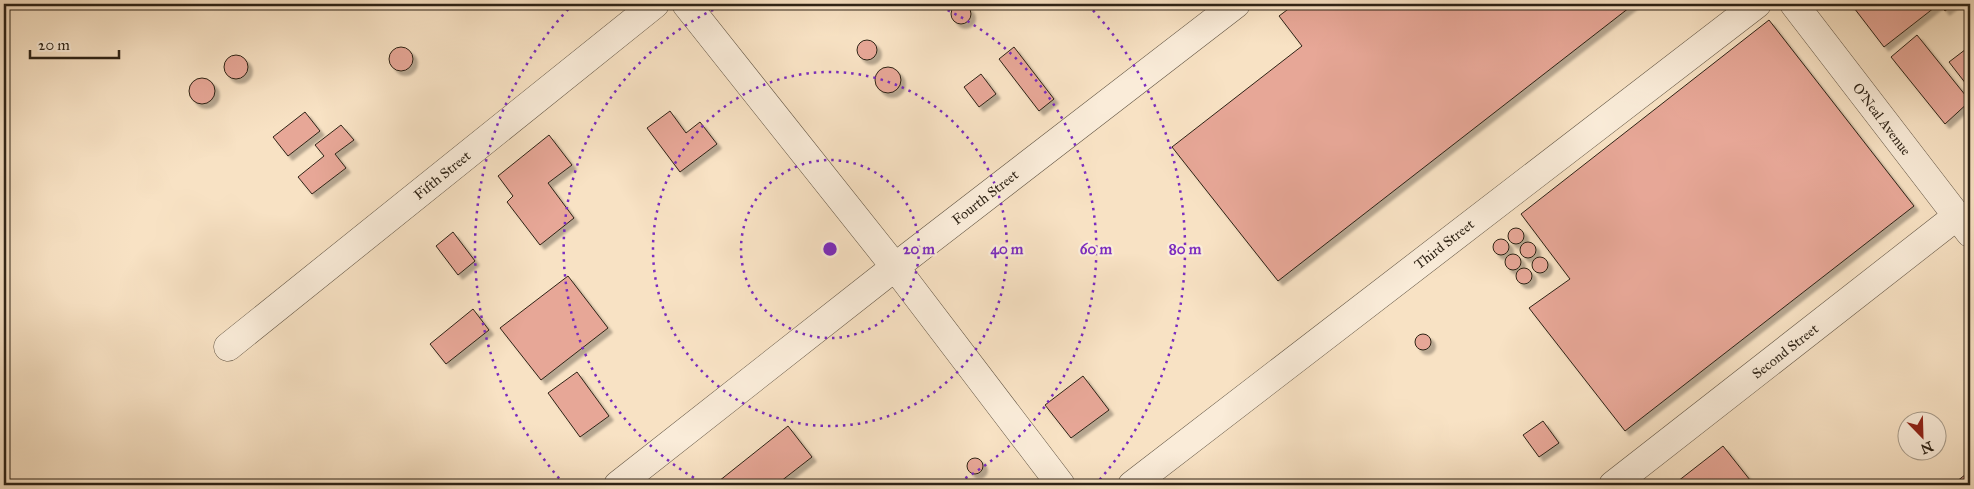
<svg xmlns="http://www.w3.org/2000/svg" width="1974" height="489" font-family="'IM FELL Great Primer',serif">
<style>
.building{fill:#e7a797;stroke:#2e2316;filter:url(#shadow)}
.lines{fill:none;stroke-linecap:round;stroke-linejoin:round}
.minor-casing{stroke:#605342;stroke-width:29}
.minor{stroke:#faecd9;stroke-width:28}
.ring{fill:none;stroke:#7b2cbf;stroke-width:2.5;stroke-dasharray:2.5 5}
.labels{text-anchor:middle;stroke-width:4.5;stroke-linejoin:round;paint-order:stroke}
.street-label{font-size:14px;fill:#2e2316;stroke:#faecd9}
.centre{fill:#7b2cbf;stroke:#faecd9;stroke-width:2.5}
.ring-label{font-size:15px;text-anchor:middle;font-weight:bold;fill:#7b2cbf;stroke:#faecd9;stroke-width:4.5;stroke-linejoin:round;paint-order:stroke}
</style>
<defs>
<filter id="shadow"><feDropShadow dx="4.5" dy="4.5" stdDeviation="1" flood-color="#0004"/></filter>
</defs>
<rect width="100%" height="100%" fill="#f8e2c4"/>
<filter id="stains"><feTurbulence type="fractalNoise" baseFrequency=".004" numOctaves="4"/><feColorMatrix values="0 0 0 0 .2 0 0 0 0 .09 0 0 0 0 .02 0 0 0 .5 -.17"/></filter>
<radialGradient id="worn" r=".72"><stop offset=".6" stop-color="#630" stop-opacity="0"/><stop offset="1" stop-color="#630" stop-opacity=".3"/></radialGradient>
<!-- building -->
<path class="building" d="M 1295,4 L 1634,4 L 1278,281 L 1172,147 L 1302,46 L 1279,16 Z
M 1851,4 L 1939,4 L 1884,47 Z
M 1940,4 L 1954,4 L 1945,11 Z
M951 14a10 10 0 1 1 20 0a10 10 0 1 1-20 0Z
M 1769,20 L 1914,206 L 1625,431 L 1529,308 L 1570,279 L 1521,214 Z
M 1917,35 L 1970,101 L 1945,124 L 1891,57 Z
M857 50a10 10 0 1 1 20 0a10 10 0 1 1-20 0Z
M 1970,46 L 1970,89 L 1949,62 Z
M389 59a12 12 0 1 1 24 0a12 12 0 1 1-24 0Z
M 1014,47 L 1054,99 L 1039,111 L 999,59 Z
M224 67a12 12 0 1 1 24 0a12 12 0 1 1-24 0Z
M875 80a13 13 0 1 1 26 0a13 13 0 1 1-26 0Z
M 981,74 L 996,94 L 979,107 L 964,87 Z
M189 91a13 13 0 1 1 26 0a13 13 0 1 1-26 0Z
M 670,111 L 686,133 L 700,122 L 717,144 L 680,172 L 647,128 Z
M 305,112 L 320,131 L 288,156 L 273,137 Z
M 341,125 L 354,140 L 335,154 L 346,168 L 312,194 L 298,177 L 324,156 L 315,145 Z
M 549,135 L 572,165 L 548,183 L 574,218 L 540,245 L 507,202 L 513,196 L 498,176 Z
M1508 236a8 8 0 1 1 16 0a8 8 0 1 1-16 0Z
M 453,232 L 475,261 L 458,275 L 436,246 Z
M1493 247a8 8 0 1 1 16 0a8 8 0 1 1-16 0Z
M1520 250a8 8 0 1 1 16 0a8 8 0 1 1-16 0Z
M1505 262a8 8 0 1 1 16 0a8 8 0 1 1-16 0Z
M1532 265a8 8 0 1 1 16 0a8 8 0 1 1-16 0Z
M1516 276a8 8 0 1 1 16 0a8 8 0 1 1-16 0Z
M 568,276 L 608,328 L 541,380 L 500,328 Z
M 473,309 L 489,330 L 446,364 L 430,344 Z
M1415 342a8 8 0 1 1 16 0a8 8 0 1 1-16 0Z
M 577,372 L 609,416 L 580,437 L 548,393 Z
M 1083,376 L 1109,410 L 1071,438 L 1045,405 Z
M 1543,421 L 1559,443 L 1539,457 L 1523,435 Z
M 788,426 L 812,457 L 776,485 L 714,485 Z
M 1723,446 L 1754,485 L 1673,485 Z
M967 466a8 8 0 1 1 16 0a8 8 0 1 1-16 0Z
M 1970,471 L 1970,485 L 1952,485 Z"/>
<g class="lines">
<!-- minor casing -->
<g class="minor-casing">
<path id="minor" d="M 686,4 L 895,267 L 1061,485
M 1794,4 L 1970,233
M 228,347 L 655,4
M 618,485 L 895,267 L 1236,4
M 1132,485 L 1757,4
M 1613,485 L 1957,216"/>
</g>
<!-- minor -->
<use href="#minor" class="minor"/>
</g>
<!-- distance rings -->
<g class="ring">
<circle cx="830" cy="249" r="89"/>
<circle cx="830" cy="249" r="177"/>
<path d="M707 485A266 266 0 0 1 726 4M934 4A266 266 0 0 1 953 485"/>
<path d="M564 484A355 355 0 0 1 572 5M1088 5A355 355 0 0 1 1096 484"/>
</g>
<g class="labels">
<!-- street labels -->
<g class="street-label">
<text transform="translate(1882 119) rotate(53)" y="5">O'Neal Avenue</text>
<text transform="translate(442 175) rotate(-39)" y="5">Fifth Street</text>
<text transform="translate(985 197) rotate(-38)" y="5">Fourth Street</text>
<text transform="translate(1444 244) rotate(-38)" y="5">Third Street</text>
<text transform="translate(1785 351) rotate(-38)" y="5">Second Street</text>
</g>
</g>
<circle cx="830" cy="249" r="8" class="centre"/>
<g class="ring-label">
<text x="919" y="254">20 m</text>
<text x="1007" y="254">40 m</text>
<text x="1096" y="254">60 m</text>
<text x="1185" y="254">80 m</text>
</g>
<!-- margin -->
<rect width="1974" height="489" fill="none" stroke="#f8e2c4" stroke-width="20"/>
<rect x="5" y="5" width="1964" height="479" fill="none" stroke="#2e2316" stroke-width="2.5"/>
<rect x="10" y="10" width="1954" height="469" fill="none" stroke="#2e2316"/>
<!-- north arrow -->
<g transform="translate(1922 436) rotate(157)"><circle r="24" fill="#faecd9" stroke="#a89c8b"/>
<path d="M0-4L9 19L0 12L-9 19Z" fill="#8f2418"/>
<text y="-8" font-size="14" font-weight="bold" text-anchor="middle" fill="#2e2316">N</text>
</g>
<!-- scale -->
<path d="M30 50v8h89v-8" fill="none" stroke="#2e2316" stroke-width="2.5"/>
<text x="38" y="50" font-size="15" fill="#2e2316" stroke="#faecd9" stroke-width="4" paint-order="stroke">20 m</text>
<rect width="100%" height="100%" filter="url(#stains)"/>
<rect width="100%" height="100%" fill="url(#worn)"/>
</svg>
